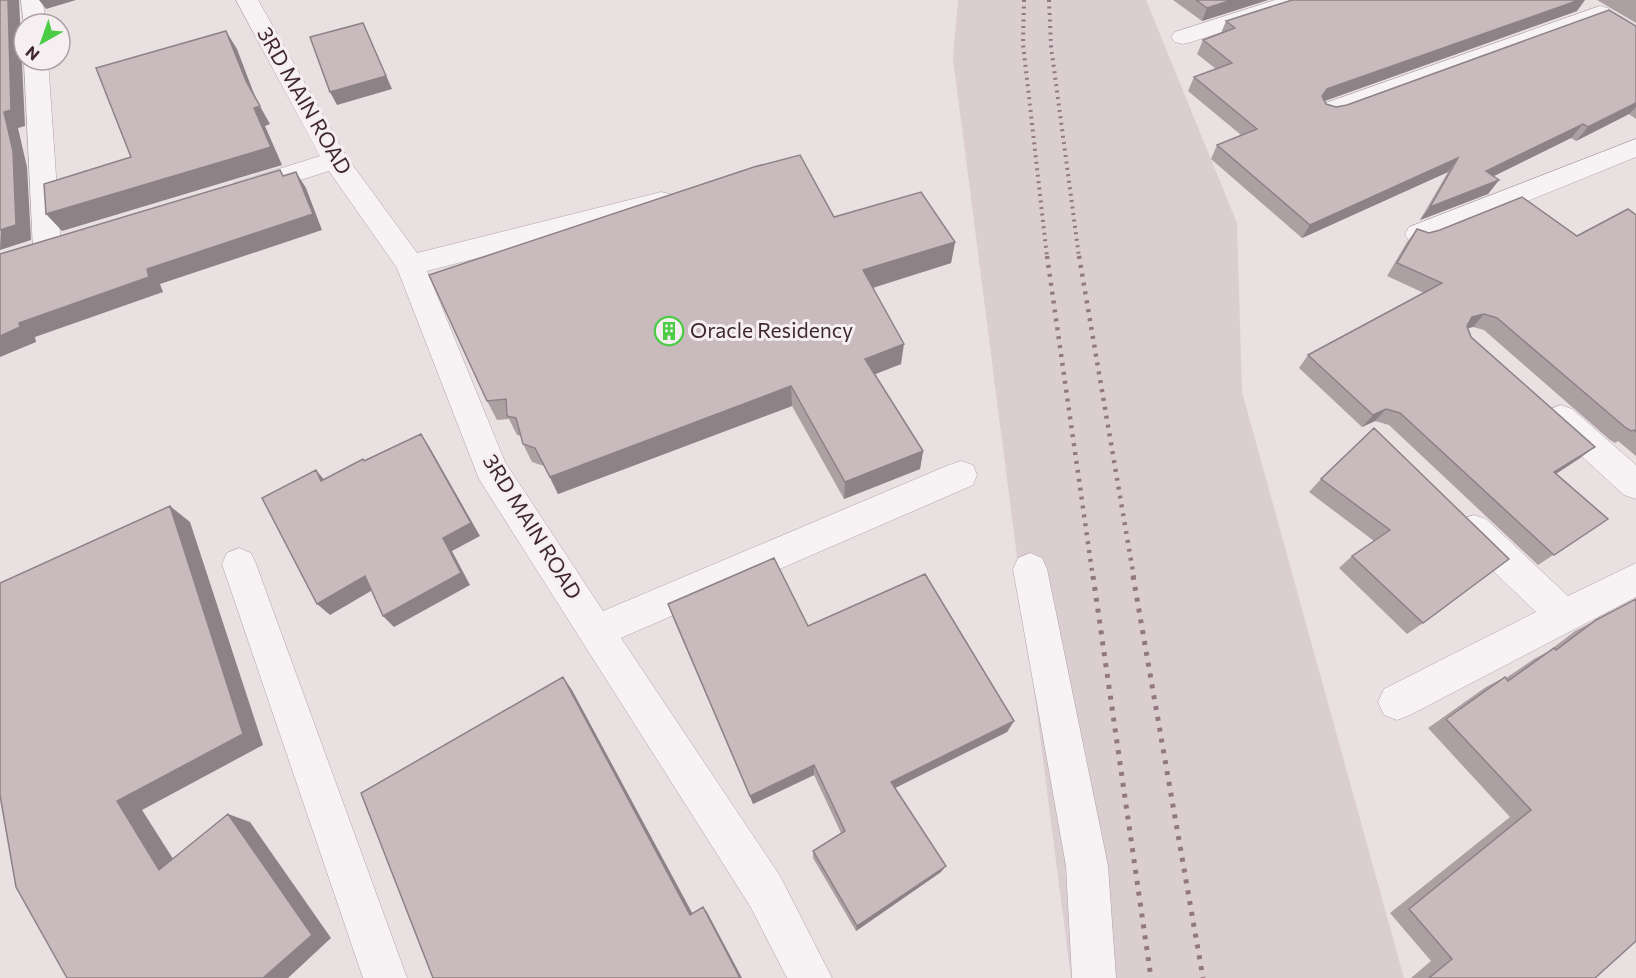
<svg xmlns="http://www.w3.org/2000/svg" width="1636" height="978" font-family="Commissioner,sans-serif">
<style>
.built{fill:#dbced1}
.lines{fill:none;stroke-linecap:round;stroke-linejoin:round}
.minor-casing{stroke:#b0a2a5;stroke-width:1}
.minor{fill:#f7f3f4;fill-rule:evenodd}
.rail-far2{stroke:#927980;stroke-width:4;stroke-dasharray:2 4.5;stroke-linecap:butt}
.rail-far1{stroke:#927980;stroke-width:4.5;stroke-dasharray:3 6;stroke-linecap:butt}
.rail{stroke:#927980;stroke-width:5;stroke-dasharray:4 7;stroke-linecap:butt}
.wall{fill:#ada0a3}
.shaded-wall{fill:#8d8285}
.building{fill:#c9babe;stroke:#8d8285;stroke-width:1.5}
.labels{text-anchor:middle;stroke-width:6;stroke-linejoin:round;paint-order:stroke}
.street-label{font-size:21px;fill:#40292e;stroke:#f6eff1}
.poi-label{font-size:21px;fill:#40292e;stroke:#f6eff1;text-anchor:start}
</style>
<rect width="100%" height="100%" fill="#e9e0e2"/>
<!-- built -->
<path class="built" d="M 958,0 L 1146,0 L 1237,223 L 1242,392 L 1404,978 L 1071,978 L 953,58 Z"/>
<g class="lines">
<!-- minor casing -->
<g class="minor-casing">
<path id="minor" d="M 21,0 L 43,0 L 45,24 L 24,24 L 24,26 Z
M 236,0 L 258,0 L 346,156 L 417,253 L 661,192 L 670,194 L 674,201 L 670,208 L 427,271 L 505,462 L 603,611 L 949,465 L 961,461 L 973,465 L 977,475 L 973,485 L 621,638 L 780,876 L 832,978 L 787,978 L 750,906 L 479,479 L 397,268 L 329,171 L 243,198 L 234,195 L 230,189 L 234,183 L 320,156 Z
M 1275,0 L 1309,0 L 1306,5 L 1191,42 L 1183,44 L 1175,42 L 1171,37 L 1175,32 Z
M 1600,6 L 1608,8 L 1611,13 L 1608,18 L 1338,117 L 1329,119 L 1320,117 L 1317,111 L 1320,105 Z
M 24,60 L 48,60 L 61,248 L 57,255 L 47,258 L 37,255 L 33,248 Z
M 1636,139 L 1636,157 L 1429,241 L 1419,244 L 1409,241 L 1405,234 L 1409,227 Z
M 1561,405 L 1572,409 L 1636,465 L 1636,499 L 1624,495 L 1550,427 L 1545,418 L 1550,409 Z
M 1474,515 L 1486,519 L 1568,596 L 1636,563 L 1636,597 L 1410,715 L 1397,720 L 1384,715 L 1378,702 L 1384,689 L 1536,612 L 1462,541 L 1457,530 L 1462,519 Z
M 239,548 L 251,553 L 256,564 L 407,978 L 363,978 L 222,564 L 227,553 Z
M 1030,553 L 1042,558 L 1047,569 L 1108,866 L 1116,978 L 1072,978 L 1066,866 L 1013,569 L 1018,558 Z"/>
</g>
<!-- minor -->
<use href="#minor" class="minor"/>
<!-- rail-far2 -->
<path class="rail-far2" d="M 1024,0 L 1023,44 L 1047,257
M 1049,0 L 1051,46 L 1079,257"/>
<!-- rail-far1 -->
<path class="rail-far1" d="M 1047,256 L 1093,578
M 1079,256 L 1134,578"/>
<!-- rail -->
<path class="rail" d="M 1093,576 L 1151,978
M 1133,576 L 1203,978"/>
</g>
<!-- wall -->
<path class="wall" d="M 1173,0 L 1268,0 L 1202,21 Z
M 1597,0 L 1636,0 L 1636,23 Z
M 1577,11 L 1324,101 L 1326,104 L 1336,107 L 1347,105 L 1636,26 L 1636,119 L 1629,114 L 1576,141 L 1571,138 L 1493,176 L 1499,180 L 1488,194 L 1420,220 L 1448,172 L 1302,238 L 1211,159 L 1217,145 L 1241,135 L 1188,91 L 1194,77 L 1216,69 L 1197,54 L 1203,40 L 1221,33 L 1226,21 Z
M 1636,215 L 1636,456 L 1618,441 L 1615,443 L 1610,440 L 1484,330 L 1473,327 L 1467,328 L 1471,337 L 1580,458 L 1556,474 L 1608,519 L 1538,565 L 1389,425 L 1375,421 L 1362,427 L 1299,368 L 1308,355 L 1424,293 L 1387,276 L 1407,242 L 1417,229 L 1429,233 L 1577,236 Z
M 834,217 L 955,242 L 951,263 L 873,288 L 901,364 L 874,374 L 923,451 L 920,469 L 844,499 L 792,406 L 558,494 L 544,466 L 532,462 L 523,444 L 521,436 L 517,435 L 509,419 L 497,420 L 487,401 Z
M 1374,428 L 1423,623 L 1407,634 L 1339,568 L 1352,556 L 1374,541 L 1309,492 L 1321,479 Z
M 1636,599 L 1595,978 L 1411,978 L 1431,961 L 1390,913 L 1510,817 L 1428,728 L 1486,687 L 1505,677 L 1506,678 L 1534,659 L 1549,651 L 1575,631 Z
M 668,604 L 808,626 L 1014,721 L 1007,732 L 895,788 L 941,872 L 856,931 L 813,858 L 813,851 L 841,833 L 814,775 L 753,804 L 673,618 Z"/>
<!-- shaded-wall -->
<path class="shaded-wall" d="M 8,0 L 19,0 L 25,126 L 18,128 L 27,167 L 31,240 L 0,250 Z
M 39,0 L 76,0 L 46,9 Z
M 1232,0 L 1268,0 L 1202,21 L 1207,8 Z
M 1579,0 L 1585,0 L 1577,11 L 1319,103 L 1327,89 Z
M 363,23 L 392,89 L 337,105 L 330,92 Z
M 226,31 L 237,49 L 256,99 L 270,124 L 265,126 L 282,165 L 62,231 L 46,214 L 254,108 L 246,81 Z
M 1636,103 L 1636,107 L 1629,114 L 1576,141 L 1588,127 Z
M 1583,124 L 1571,138 L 1476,185 L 1486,171 Z
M 1458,158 L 1448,172 L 1302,238 L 1310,225 Z
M 296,172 L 306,188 L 322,230 L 160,284 L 163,292 L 35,337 L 36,342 L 0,357 L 0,336 L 19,323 L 147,269 Z
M 1499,180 L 1488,194 L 1420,220 L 1430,207 Z
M 955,242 L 951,263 L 862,291 L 863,270 Z
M 1484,314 L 1473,327 L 1460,330 L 1472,317 Z
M 904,344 L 901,364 L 863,379 L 865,359 Z
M 791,386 L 792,406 L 558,494 L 550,477 Z
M 1386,409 L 1375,421 L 1362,427 L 1373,415 Z
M 421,434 L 430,448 L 480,536 L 452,551 L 470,585 L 394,627 L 383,616 L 443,538 Z
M 1595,447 L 1580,458 L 1540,484 L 1554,472 Z
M 923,451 L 920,469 L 844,499 L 845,482 Z
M 316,470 L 327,483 L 321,481 Z
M 170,506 L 190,522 L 263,745 L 142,810 L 184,876 L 159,870 L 117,801 Z
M 365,576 L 376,588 L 330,615 L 317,604 Z
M 563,677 L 572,690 L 696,920 L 690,915 Z
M 1014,721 L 1007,732 L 889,791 L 891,782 Z
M 814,765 L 814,775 L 753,804 L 750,796 Z
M 228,814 L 250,822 L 331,938 L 288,978 L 263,978 Z
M 946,866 L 941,872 L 856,931 L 857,926 Z
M 703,907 L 707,912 L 742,978 L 740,978 Z"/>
<!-- building -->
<path class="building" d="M 0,0 L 8,0 L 11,110 L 4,112 L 13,151 L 16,225 L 0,230 Z
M 1196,0 L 1232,0 L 1207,8 Z
M 1292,0 L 1579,0 L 1327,89 L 1322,96 L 1326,104 L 1336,107 L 1347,105 L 1609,10 L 1636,26 L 1636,103 L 1588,127 L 1583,124 L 1486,171 L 1499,180 L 1430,207 L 1458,158 L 1310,225 L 1217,145 L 1257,129 L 1194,77 L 1232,63 L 1203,40 L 1235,28 L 1226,21 Z
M 363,23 L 386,76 L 330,92 L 310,37 Z
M 226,31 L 246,81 L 260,106 L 254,108 L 271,147 L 46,214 L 44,184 L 131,157 L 96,68 Z
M 800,155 L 834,217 L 921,192 L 955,242 L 863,270 L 904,344 L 865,359 L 923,451 L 845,482 L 791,386 L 550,477 L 535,448 L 523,444 L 516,418 L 507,416 L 506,399 L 487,401 L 429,275 L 754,167 Z
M 280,170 L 283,176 L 296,172 L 313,214 L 147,269 L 149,277 L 19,323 L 20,327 L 0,336 L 0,254 Z
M 1522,197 L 1577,236 L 1628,209 L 1636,215 L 1636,432 L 1634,430 L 1631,431 L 1626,428 L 1497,318 L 1484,314 L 1472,317 L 1467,326 L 1471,337 L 1595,447 L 1554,472 L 1608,519 L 1554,555 L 1400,413 L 1386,409 L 1373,415 L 1308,355 L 1442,283 L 1397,263 L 1417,229 L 1429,233 L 1440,230 Z
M 1374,428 L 1509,559 L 1423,623 L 1352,556 L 1390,530 L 1321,479 Z
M 421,434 L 471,523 L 443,538 L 461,573 L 383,616 L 365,576 L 317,604 L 262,498 L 316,470 L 321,481 L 363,459 L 364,461 Z
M 170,506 L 243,734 L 117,801 L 159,870 L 228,814 L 312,935 L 263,978 L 67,978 L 16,887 L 0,795 L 0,583 Z
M 774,558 L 808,626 L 925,574 L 1014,721 L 891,782 L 946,866 L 857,926 L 813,851 L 845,831 L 814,765 L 750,796 L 668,604 Z
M 1636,599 L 1636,941 L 1595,978 L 1429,978 L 1452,959 L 1409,909 L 1531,810 L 1446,719 L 1505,677 L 1508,681 L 1554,648 L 1556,650 L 1596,620 Z
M 563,677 L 690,915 L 703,907 L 740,978 L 433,978 L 361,793 Z"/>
<!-- icons -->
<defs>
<g id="building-ring" transform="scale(1.5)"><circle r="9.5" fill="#f6eff1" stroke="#4acd45" stroke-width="1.5"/><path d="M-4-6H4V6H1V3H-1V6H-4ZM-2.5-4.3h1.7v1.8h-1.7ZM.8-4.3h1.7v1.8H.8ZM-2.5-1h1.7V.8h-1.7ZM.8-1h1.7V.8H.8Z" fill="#4acd45"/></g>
</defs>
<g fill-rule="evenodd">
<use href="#building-ring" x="669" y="331"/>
</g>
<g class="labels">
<!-- street labels -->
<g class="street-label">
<text transform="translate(304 101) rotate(60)" y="7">3RD MAIN ROAD</text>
<text transform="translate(532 527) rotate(58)" y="7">3RD MAIN ROAD</text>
</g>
<!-- poi labels -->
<g class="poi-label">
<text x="690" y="338">Oracle Residency</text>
</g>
</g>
<!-- north arrow -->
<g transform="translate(42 42) rotate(220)"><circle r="28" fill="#f6eff1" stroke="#ada0a3" stroke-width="1.5"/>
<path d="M0-4.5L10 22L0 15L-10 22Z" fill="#4acd45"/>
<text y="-9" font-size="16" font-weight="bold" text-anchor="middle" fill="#40292e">N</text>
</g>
</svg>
